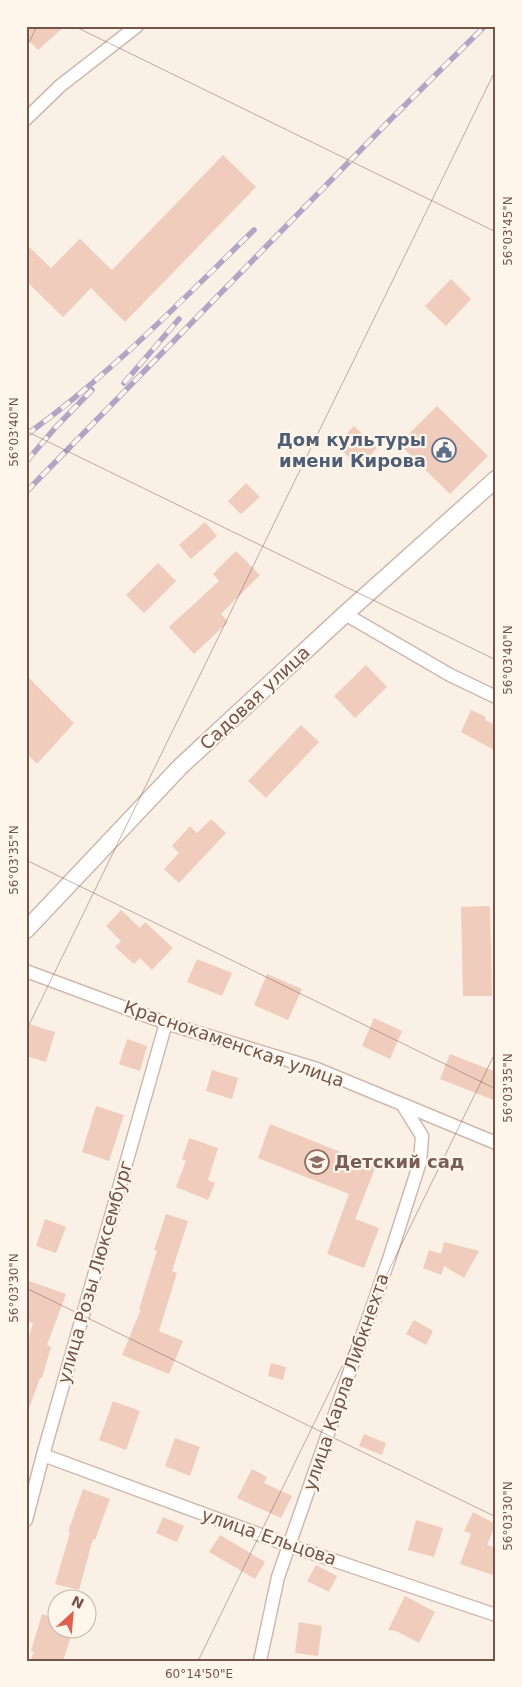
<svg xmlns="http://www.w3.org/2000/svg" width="522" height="1687" font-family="'DejaVu Sans',sans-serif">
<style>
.building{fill:#f0ccbd}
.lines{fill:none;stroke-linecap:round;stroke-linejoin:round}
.minor-casing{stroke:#cfb9af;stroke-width:15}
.tertiary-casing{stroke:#cfb9af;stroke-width:19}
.minor{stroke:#fff;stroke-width:12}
.tertiary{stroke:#fff;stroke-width:16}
.rail-casing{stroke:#b2a4c5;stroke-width:5.5}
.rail{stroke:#fef5eb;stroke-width:4;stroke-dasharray:11;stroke-linecap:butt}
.ticks{fill:none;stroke:#73554b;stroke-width:1;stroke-opacity:0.45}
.labels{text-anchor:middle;stroke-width:4.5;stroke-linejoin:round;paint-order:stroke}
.service-label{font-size:18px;font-weight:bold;fill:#4e5e75;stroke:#fef5eb;text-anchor:end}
.street-label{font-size:18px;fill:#73554b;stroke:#fef5eb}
.education-label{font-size:18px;font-weight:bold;fill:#785e54;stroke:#fef5eb;text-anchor:start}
.neatline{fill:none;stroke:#73554b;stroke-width:2}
.ticks-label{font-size:12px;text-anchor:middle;fill:#73554b}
</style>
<rect width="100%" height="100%" fill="#fbf0e5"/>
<!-- building -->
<path class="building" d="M 26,26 L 65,26 L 38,50 L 26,37 Z
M 223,155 L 256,187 L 125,322 L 91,288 L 63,317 L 26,281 L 26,244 L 51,268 L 80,239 L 112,270 Z
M 451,279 L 471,299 L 446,326 L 425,306 Z
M 437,406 L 488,456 L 450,494 L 399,444 Z
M 354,426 L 377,448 L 359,467 L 336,445 Z
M 246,483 L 260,497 L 241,514 L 228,501 Z
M 205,522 L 217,536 L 191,559 L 179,545 Z
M 236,551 L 260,575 L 221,614 L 228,622 L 194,654 L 169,627 L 219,581 L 213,574 Z
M 158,563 L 176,581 L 144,613 L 126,595 Z
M 366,665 L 387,687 L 355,718 L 334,696 Z
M 26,675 L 74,723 L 37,764 L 26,753 Z
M 471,710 L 486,717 L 485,720 L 496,725 L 496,751 L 461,732 Z
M 301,725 L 319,742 L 266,798 L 248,781 Z
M 211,819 L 226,833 L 179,883 L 164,869 L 179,853 L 172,846 L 190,826 L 197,833 Z
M 490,906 L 492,996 L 463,996 L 461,907 Z
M 121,910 L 140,928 L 145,922 L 173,948 L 152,970 L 140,958 L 134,964 L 115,947 L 121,941 L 106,926 Z
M 197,959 L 232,973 L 222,996 L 187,982 Z
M 267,974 L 302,989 L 288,1020 L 254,1005 Z
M 374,1018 L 402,1031 L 390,1059 L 362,1046 Z
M 26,1023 L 55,1032 L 46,1062 L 26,1056 Z
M 127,1039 L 147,1046 L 140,1071 L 119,1064 Z
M 450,1054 L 496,1072 L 496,1101 L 440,1079 Z
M 212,1070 L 238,1078 L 232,1099 L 206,1091 Z
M 96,1106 L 124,1115 L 109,1161 L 82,1152 Z
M 270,1124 L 376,1166 L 355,1219 L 379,1228 L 364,1268 L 327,1254 L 349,1194 L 258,1158 Z
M 189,1138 L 218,1148 L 208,1180 L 215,1183 L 208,1200 L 176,1187 L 186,1161 L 182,1159 Z
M 166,1214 L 188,1221 L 172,1271 L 177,1273 L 159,1331 L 183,1341 L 169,1374 L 122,1355 L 141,1309 L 139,1309 L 157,1250 L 154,1250 Z
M 45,1219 L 66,1227 L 56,1253 L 36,1246 Z
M 444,1242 L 479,1251 L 464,1278 L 444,1266 L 441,1275 L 423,1268 L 429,1250 L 441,1254 Z
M 26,1280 L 66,1294 L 47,1345 L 51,1347 L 42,1378 L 40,1378 L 28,1411 L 26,1411 L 26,1347 L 33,1323 L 26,1320 Z
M 414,1320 L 433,1331 L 426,1345 L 406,1334 Z
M 271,1363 L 286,1367 L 283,1380 L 268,1376 Z
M 113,1401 L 140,1411 L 126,1450 L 99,1440 Z
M 364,1434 L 386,1443 L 382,1455 L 359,1446 Z
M 175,1438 L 200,1447 L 190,1476 L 165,1466 Z
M 252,1469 L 267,1477 L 264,1483 L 292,1496 L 281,1518 L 237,1498 Z
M 83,1489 L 110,1499 L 95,1540 L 93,1539 L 79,1590 L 55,1584 L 70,1533 L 68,1532 Z
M 473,1512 L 496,1524 L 487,1545 L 496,1548 L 496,1576 L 460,1564 L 471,1534 L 464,1531 Z
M 163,1517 L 184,1526 L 177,1542 L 156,1533 Z
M 416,1520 L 443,1528 L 434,1557 L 408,1550 Z
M 220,1535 L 265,1562 L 255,1579 L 209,1552 Z
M 316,1565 L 337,1576 L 329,1592 L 307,1581 Z
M 405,1596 L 435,1612 L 419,1643 L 396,1631 L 388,1630 Z
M 42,1614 L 58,1619 L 58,1630 L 73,1630 L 63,1661 L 30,1661 L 34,1652 L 31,1651 Z
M 299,1622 L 322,1626 L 318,1656 L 295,1653 Z"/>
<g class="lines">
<!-- minor casing -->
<g class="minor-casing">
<path id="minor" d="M 26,119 L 60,86 L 137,26
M 345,614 L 450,675 L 496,697
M 26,971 L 166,1023 L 317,1069 L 496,1143
M 43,1455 L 288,1545 L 496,1615
M 26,1520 L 43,1455 L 166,1023
M 260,1661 L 278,1577 L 389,1259 L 420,1162 L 422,1136 L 404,1107"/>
</g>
<!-- tertiary casing -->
<g class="tertiary-casing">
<path id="tertiary" d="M 26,930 L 180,767 L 345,614 L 496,479"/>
</g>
<!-- minor -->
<use href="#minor" class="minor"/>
<!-- tertiary -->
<use href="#tertiary" class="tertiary"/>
<!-- rail casing -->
<g class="rail-casing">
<path id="rail" d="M 124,383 L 179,319
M 26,435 C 109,376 181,301 254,230
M 26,462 L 55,428 L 92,390
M 26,492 L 392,118 L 485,26"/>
</g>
<!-- rail -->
<use href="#rail" class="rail"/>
</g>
<!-- ticks -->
<path class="ticks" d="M 74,26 L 496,232M 26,49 L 37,26M 26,431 L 496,660M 26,860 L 496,1089M 26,1031 L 496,69M 26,1288 L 496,1517M 198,1661 L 496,1051"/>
<!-- icons -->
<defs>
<g id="civic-ring" transform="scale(1.25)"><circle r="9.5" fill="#fef5eb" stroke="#5c6f8a" stroke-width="1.5"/><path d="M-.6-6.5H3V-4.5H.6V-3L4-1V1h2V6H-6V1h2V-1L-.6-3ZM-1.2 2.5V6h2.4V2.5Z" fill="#5c6f8a"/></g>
<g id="school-ring" transform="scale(1.25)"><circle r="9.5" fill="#fef5eb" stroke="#8d6e63" stroke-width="1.5"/><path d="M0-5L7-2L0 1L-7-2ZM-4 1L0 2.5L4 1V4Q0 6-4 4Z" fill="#8d6e63"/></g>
</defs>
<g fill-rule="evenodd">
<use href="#civic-ring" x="444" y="450"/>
<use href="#school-ring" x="317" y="1162"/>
</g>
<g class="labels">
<!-- service labels -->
<g class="service-label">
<text x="426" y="446">Дом культуры<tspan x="426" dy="21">имени Кирова</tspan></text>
</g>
<!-- street labels -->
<g class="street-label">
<text transform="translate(255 698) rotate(-43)" y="6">Садовая улица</text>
<text transform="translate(234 1044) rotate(19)" y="6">Краснокаменская улица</text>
<text transform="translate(95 1272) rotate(-74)" y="6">улица Розы Люксембург</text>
<text transform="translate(346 1382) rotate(-71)" y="6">улица Карла Либкнехта</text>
<text transform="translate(269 1537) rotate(19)" y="6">улица Ельцова</text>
</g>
<!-- education labels -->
<g class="education-label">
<text x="334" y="1168">Детский сад</text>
</g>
</g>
<!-- border -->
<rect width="522" height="1687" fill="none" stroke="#fef5eb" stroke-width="55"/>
<!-- north arrow -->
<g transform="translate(72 1614) rotate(26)"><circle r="24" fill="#fef5eb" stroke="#c6b5ab"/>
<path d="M0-4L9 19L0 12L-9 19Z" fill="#e15f4e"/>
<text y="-8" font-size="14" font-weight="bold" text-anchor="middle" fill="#73554b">N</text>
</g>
<rect x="28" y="28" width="466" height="1632" class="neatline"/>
<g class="ticks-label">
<text transform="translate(508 231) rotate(-90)" y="4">56°03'45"N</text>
<text transform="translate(14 432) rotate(-90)" y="4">56°03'40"N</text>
<text transform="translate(508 660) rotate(-90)" y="4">56°03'40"N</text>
<text transform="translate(14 860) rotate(-90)" y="4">56°03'35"N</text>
<text transform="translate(508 1088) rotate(-90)" y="4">56°03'35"N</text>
<text transform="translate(14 1288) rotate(-90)" y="4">56°03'30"N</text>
<text transform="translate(508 1516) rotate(-90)" y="4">56°03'30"N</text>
<text x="199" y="1678">60°14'50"E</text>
</g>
</svg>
